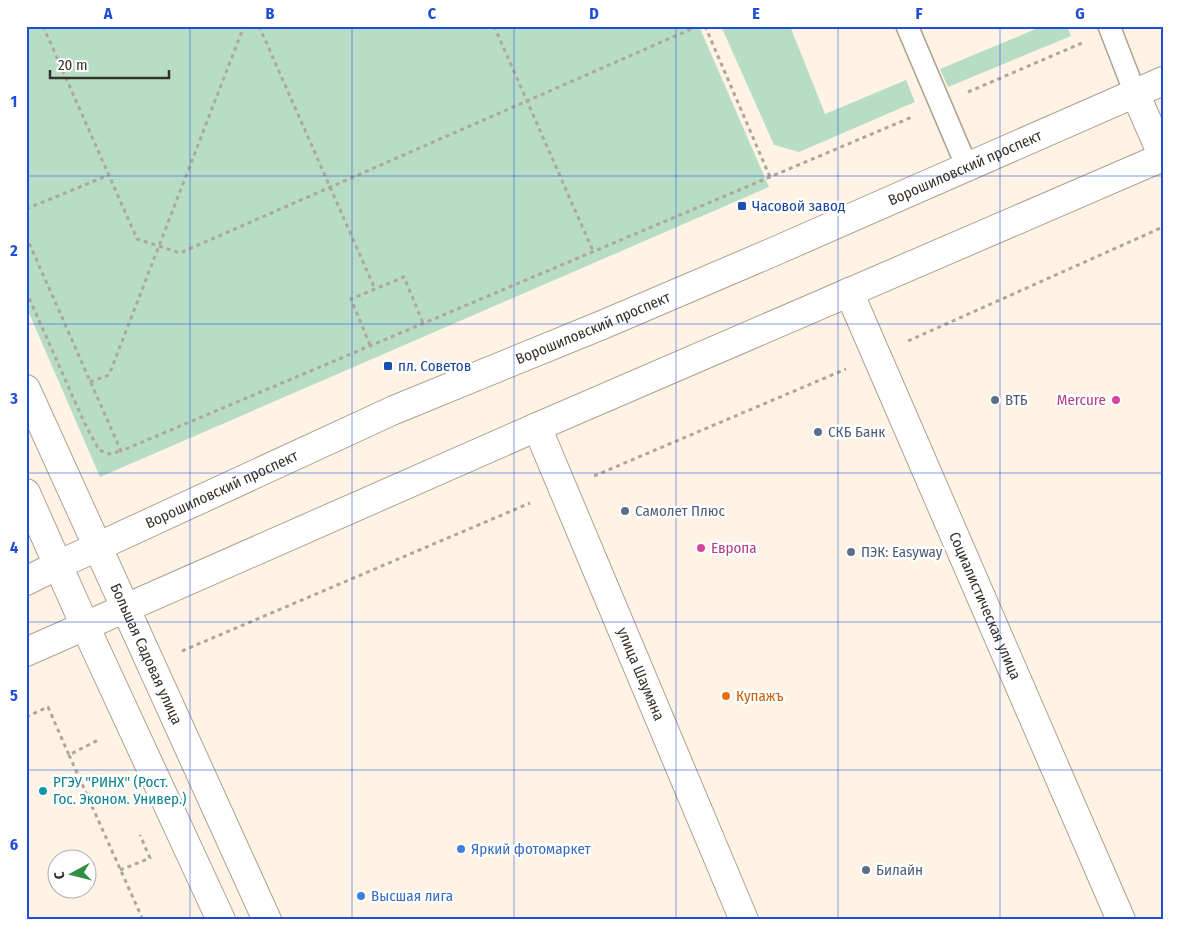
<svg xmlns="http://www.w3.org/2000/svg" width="1189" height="946" font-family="'Fira Sans Condensed',sans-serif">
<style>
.green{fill:#b8ddc7}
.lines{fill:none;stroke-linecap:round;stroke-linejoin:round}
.lane-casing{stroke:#aea190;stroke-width:24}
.street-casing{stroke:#aea190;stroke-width:30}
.secondary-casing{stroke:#aea190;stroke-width:30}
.primary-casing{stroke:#aea190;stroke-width:30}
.path{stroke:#afa79b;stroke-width:3;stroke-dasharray:4 4;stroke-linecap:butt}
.lane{stroke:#fff;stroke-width:21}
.street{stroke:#fff;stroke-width:28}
.secondary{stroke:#fff;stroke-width:28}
.primary{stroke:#fff;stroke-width:28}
.grid{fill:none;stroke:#1d4ed8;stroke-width:1;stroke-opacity:0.55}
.transit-dot{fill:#1a4fb4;stroke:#fff;stroke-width:2}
.service-dot{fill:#5c6f8a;stroke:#fff;stroke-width:2}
.hotel-dot{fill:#d1479c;stroke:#fff;stroke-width:2}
.food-dot{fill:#e8710a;stroke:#fff;stroke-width:2}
.culture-dot{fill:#0f9aa8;stroke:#fff;stroke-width:2}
.shop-dot{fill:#3f7fe0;stroke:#fff;stroke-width:2}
.labels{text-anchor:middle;stroke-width:5;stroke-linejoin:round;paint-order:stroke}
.street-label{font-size:15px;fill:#36312a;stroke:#fff}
.transit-label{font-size:15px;fill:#164399;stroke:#fff;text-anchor:start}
.service-label{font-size:15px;fill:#4e5e75;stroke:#fff;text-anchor:start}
.hotel-label{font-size:15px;fill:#b23c85;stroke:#fff;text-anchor:end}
.food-label{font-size:15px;fill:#c56008;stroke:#fff;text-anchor:start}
.culture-label{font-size:15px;fill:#0d838f;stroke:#fff;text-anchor:start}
.shop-label{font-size:15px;fill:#366cbe;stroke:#fff;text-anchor:start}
.neatline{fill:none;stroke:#1d4ed8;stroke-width:2}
.grid-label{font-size:16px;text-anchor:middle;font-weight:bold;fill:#1d4ed8}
</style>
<rect width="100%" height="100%" fill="#fef3e4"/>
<!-- green -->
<path class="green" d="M 26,26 L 699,26 L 769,187 L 100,477 L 26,306 Z
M 721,26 L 790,26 L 825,114 L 906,80 L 915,102 L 799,152 L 774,145 Z
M 1043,26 L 1067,26 L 1071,36 L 948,87 L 940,69 Z"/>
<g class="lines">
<!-- lane casing -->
<g class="lane-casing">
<path id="lane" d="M 907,26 L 967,167
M 1109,26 L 1135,93"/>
</g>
<!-- street casing -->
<g class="street-casing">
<g id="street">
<path id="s1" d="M 537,427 L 744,920"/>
</g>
</g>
<!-- secondary casing -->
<g class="secondary-casing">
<g id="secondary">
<path d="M 1135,93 L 1163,157"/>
<path id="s2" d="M 849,292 L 1121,920"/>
<path id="s3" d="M 26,389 L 267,920"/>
<path d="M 26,493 L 85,626 L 221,920"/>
</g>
</g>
<!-- primary casing -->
<g class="primary-casing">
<g id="primary">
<path id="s4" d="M 26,581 L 58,565 L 394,410 L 602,325 L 773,252 L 1163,81"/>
<path d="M 26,652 L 537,427 L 1163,157"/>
</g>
</g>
<!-- path -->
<path class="path" d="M 43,26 L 137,239 L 180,253 L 698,26
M 259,26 L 375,289
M 494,26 L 593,251
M 705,26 L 770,177
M 968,92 L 1082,43
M 26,209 L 109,175
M 26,236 L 121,451 L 912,117
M 26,291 L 84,422 L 99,450 L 109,454 L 121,451
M 908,341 L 1163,227
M 370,345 L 351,299 L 404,277 L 423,323
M 90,382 L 109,375 L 244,26
M 594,476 L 846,369
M 182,651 L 530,503
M 26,717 L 48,707 L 69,755 L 100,739
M 69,755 L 143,920
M 120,870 L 150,858 L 140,835"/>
<!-- lane -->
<use href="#lane" class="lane"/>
<!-- street -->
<use href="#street" class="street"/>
<!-- secondary -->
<use href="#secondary" class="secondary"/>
<!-- primary -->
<use href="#primary" class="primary"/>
</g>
<!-- grid -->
<path class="grid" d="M 190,26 L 190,920M 352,26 L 352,920M 514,26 L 514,920M 676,26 L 676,920M 838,26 L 838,920M 1000,26 L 1000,920M 26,176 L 1163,176M 26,324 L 1163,324M 26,473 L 1163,473M 26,622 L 1163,622M 26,770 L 1163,770"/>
<!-- markers -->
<g class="transit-dot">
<rect x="737" y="201" width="10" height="10" rx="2.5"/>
<rect x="383" y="361" width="10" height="10" rx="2.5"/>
</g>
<g class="service-dot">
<circle cx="995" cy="400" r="5"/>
<circle cx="818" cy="432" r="5"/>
<circle cx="625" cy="511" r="5"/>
<circle cx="851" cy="552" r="5"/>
<circle cx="866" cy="870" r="5"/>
</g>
<g class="hotel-dot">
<circle cx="1116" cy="400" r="5"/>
<circle cx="701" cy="548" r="5"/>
</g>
<circle class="food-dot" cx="726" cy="696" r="5"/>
<circle class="culture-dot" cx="43" cy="791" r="5"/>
<g class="shop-dot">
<circle cx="461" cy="849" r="5"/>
<circle cx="361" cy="896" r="5"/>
</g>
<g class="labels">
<!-- street labels -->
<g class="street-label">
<text dy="5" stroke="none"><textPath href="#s4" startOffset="1026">Ворошиловский проспект</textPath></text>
<text dy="5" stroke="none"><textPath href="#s4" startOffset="621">Ворошиловский проспект</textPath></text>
<text dy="5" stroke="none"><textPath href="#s4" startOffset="216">Ворошиловский проспект</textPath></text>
<text dy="5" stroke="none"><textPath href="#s2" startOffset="342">Социалистическая улица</textPath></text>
<text dy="5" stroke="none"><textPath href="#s3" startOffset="291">Большая Садовая улица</textPath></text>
<text dy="5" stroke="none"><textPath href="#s1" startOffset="268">улица Шаумяна</textPath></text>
</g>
<!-- transit labels -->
<g class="transit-label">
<text x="752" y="211">Часовой завод</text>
<text x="398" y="371">пл. Советов</text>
</g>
<!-- service labels -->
<g class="service-label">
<text x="1005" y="405">ВТБ</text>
<text x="828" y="437">СКБ Банк</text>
<text x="635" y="516">Самолет Плюс</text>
<text x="861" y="557">ПЭК: Easyway</text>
<text x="876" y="875">Билайн</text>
</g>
<!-- hotel labels -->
<g class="hotel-label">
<text x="1106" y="405">Mercure</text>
<text x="711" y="553" text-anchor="start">Европа</text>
</g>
<!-- food labels -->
<g class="food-label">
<text x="736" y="701">Купажъ</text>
</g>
<!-- culture labels -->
<g class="culture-label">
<text x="53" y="787">РГЭУ "РИНХ" (Рост.<tspan x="53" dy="17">Гос. Эконом. Универ.)</tspan></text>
</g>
<!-- shop labels -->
<g class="shop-label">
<text x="471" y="854">Яркий фотомаркет</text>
<text x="371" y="901">Высшая лига</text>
</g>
</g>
<!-- border -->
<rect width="1189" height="946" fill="none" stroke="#ffffff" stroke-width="55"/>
<!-- north arrow -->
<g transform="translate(72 874) rotate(263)"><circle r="24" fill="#ffffff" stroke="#afadaa"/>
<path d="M0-4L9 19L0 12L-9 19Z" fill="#2d8f43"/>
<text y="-8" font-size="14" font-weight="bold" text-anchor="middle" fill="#36312a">С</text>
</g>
<!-- scale -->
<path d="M50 70v8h119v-8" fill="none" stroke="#36312a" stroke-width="2.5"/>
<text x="58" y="70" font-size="15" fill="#36312a" stroke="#ffffff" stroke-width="4" paint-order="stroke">20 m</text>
<rect x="28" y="28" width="1134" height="890" class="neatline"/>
<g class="grid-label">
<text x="108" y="19">A</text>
<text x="270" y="19">B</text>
<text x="432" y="19">C</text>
<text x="594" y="19">D</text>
<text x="756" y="19">E</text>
<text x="919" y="19">F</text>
<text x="1080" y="19">G</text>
<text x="14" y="107">1</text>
<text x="14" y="256">2</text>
<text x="14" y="404">3</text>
<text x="14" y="553">4</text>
<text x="14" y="701">5</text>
<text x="14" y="850">6</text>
</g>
</svg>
